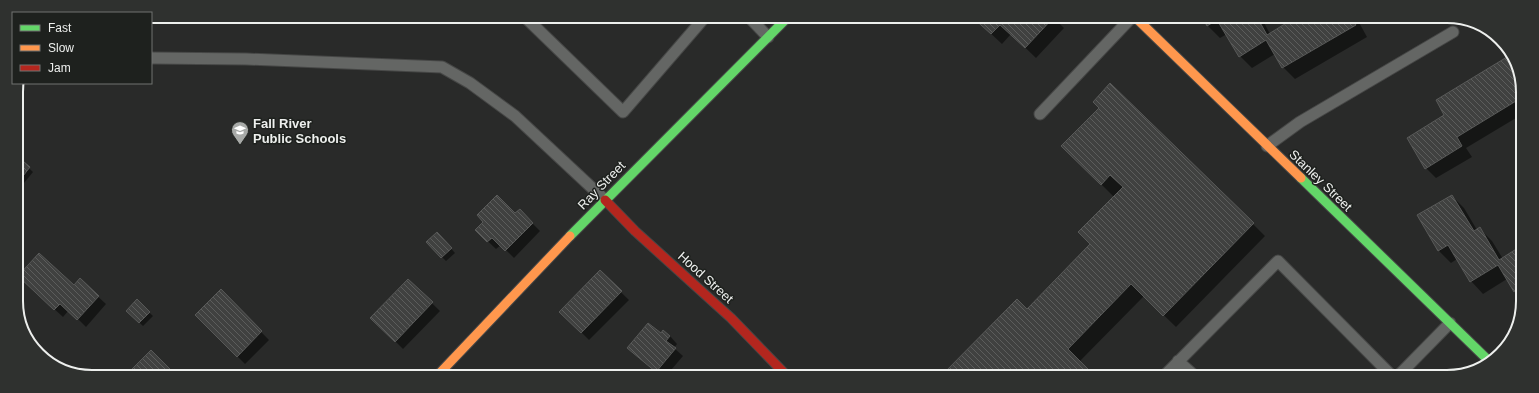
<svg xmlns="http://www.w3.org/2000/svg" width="1539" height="393" font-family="Helvetica,sans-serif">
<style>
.shadow{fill:#0007}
.building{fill:url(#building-back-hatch);stroke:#585958}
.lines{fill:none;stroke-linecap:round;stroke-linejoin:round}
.lane-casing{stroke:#464746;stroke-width:13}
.fast-casing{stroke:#464746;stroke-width:11}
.slow-casing{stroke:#464746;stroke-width:11}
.jam-casing{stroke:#464746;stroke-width:11}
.lane{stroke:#646664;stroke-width:11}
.fast{stroke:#63d668;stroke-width:9}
.slow{stroke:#ff974d;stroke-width:9}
.jam{stroke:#b3261e;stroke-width:9}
.labels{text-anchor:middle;stroke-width:3;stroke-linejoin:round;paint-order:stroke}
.poi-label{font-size:13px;font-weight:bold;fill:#edefed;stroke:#1e211e;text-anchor:start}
.street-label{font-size:13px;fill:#edefed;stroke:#1e211e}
.rim{fill:none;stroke:#edefed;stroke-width:2}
</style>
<defs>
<pattern id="building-back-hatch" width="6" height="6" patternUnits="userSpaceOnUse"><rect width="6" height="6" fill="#404140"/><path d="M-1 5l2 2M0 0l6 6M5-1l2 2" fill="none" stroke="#5c5d5c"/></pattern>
</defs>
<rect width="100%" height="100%" fill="#292a29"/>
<!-- shadow -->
<path class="shadow" d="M 973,17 L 1053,17 L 1064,28 L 1036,58 L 1011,34 L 1002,44 Z
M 1203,17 L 1261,17 L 1270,34 L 1298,17 L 1356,17 L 1367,37 L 1295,79 L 1283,67 L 1275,54 L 1252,68 L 1240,56 L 1227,34 L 1220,38 L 1208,26 Z
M 1507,59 L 1516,67 L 1521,77 L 1521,115 L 1466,148 L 1472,157 L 1436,178 L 1426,168 L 1446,116 Z
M 1063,146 L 1253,224 L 1265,236 L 1176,327 L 1144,296 L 1079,362 L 1094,376 L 942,376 L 1017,300 L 1027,310 L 1092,244 L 1114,197 Z
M 17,157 L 33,172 L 24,183 L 17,177 Z
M 1452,196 L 1464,208 L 1477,230 L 1480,229 L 1492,241 L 1503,259 L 1521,248 L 1521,298 L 1514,291 L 1507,279 L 1483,294 L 1471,281 L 1457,259 L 1451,263 L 1439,251 L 1419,216 Z
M 520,211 L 540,231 L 514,258 L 501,245 L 496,249 L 476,230 L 515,215 Z
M 437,233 L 455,253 L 446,261 L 427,242 Z
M 600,272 L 629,300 L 589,340 L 561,312 Z
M 80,280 L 106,304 L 86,327 L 69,310 L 63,317 L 27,284 L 74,286 Z
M 408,280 L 440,311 L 403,349 L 372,318 Z
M 221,291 L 269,340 L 245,364 L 196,315 Z
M 137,301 L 153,316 L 143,326 L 127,311 Z
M 661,335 L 670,336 L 677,344 L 674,348 L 683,356 L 666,376 L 661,376 L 628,348 Z"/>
<!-- building -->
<path class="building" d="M 972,17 L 1054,17 L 1025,48 L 1000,25 L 991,34 Z
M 1202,17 L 1257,17 L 1267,35 L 1296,17 L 1351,17 L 1356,25 L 1282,68 L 1266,40 L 1239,57 L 1217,20 L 1207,26 Z
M 1507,57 L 1521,80 L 1521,98 L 1457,137 L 1462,146 L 1425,169 L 1407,138 L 1444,115 L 1436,100 Z
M 1110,83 L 1254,223 L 1163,316 L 1131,284 L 1068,349 L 1091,372 L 1086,376 L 941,376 L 1017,299 L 1027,309 L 1090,244 L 1078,232 L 1123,187 L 1110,175 L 1101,185 L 1061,146 L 1099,108 L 1093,102 Z
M 17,156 L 30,167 L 20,180 L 17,177 Z
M 497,195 L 515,213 L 520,209 L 533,223 L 505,251 L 492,238 L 487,242 L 475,230 L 483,222 L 477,215 Z
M 1452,195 L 1474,231 L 1480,227 L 1499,260 L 1521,246 L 1521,287 L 1514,292 L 1498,265 L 1470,282 L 1448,245 L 1438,251 L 1417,215 Z
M 437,232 L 452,248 L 441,258 L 426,242 Z
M 39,253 L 74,285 L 80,278 L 99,296 L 77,320 L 60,304 L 54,310 L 18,276 Z
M 600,270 L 622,291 L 581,333 L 559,312 Z
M 408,279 L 433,302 L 395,342 L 370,318 Z
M 221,289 L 262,331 L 237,357 L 195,315 Z
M 137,299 L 150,312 L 139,323 L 126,311 Z
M 648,323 L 661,333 L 663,330 L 670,336 L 666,341 L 676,348 L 656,372 L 627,348 Z
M 151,350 L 177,376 L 126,375 Z"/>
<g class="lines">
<!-- lane casing -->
<g class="lane-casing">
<path id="lane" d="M 524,16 L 623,112 L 705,17
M 749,17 L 768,37
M 151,58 L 246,59 L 442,67 L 470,83 L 515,116 L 605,200
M 1040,114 L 1132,17
M 1267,146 L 1300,122 L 1453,32
M 1178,361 L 1196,377
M 1163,377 L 1278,261 L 1393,377
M 1397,377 L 1450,323"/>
</g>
<!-- fast casing -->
<g class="fast-casing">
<path id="fast" d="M 1301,178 L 1489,361
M 570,236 L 788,17"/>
</g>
<!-- slow casing -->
<g class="slow-casing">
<path id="slow" d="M 1135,17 L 1301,178
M 437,376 L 570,236"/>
</g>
<!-- jam casing -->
<g class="jam-casing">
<path id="jam" d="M 605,200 L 635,231 L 731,318 L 787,376"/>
</g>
<!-- lane -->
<use href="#lane" class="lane"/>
<!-- fast -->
<use href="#fast" class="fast"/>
<!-- slow -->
<use href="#slow" class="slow"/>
<!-- jam -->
<use href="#jam" class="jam"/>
</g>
<!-- icons -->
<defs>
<g id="school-pin" transform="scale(0.9)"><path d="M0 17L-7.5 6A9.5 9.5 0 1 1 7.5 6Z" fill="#a8aaa8" stroke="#1e211e"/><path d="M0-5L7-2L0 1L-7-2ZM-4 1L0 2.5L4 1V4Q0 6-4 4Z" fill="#fff"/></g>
</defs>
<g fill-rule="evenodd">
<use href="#school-pin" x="240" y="130"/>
</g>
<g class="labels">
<!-- poi labels -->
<g class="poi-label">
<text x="253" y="128">Fall River<tspan x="253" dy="15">Public Schools</tspan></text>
</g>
<!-- street labels -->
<g class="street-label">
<text transform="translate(1321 180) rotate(44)" y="5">Stanley Street</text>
<text transform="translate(601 185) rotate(-46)" y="5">Ray Street</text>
<text transform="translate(706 277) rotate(42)" y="5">Hood Street</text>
</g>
</g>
<!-- crop -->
<path d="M0 0H1539V393H0ZM92 23H1447A69 69 0 0 1 1516 92V301A69 69 0 0 1 1447 370H92A69 69 0 0 1 23 301V92A69 69 0 0 1 92 23Z" fill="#2f312f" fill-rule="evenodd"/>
<path class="rim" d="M92 23H1447A69 69 0 0 1 1516 92V301A69 69 0 0 1 1447 370H92A69 69 0 0 1 23 301V92A69 69 0 0 1 92 23Z"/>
<!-- legend -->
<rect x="12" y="12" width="140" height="72" fill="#1e211e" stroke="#717371"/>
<rect x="20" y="25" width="20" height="6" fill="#63d668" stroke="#717371"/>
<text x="48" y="32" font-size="12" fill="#edefed">Fast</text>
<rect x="20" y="45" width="20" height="6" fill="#ff974d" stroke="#717371"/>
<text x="48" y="52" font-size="12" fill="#edefed">Slow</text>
<rect x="20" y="65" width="20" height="6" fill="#b3261e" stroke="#717371"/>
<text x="48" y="72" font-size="12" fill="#edefed">Jam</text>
</svg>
